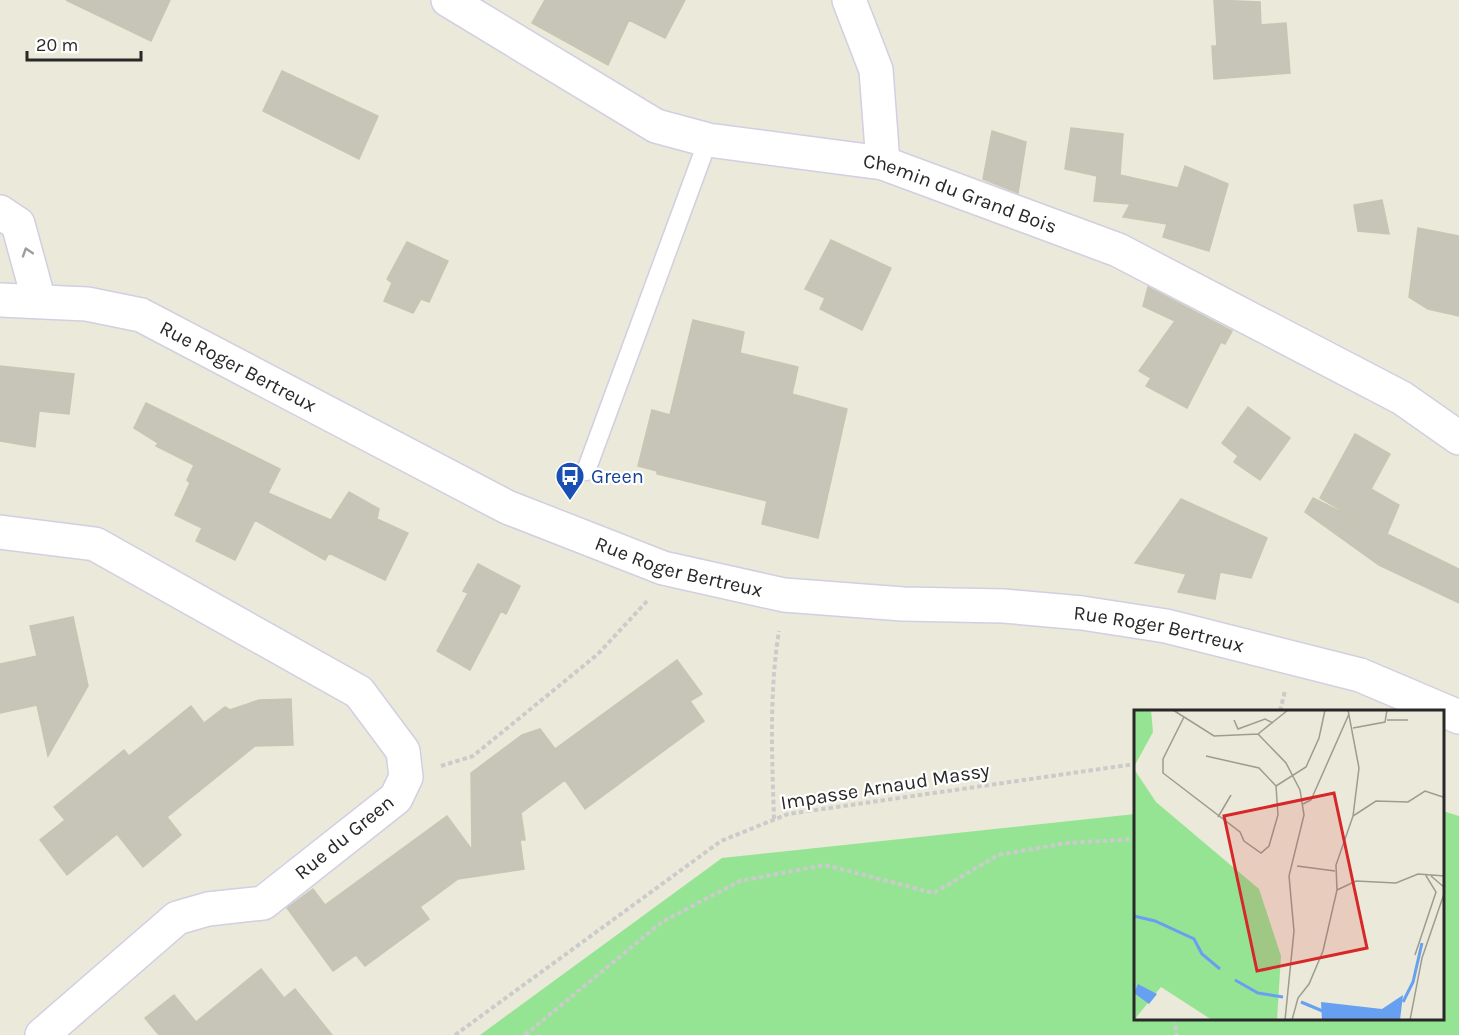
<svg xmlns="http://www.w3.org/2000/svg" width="1459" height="1035" font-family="Karla,sans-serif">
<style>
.green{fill:#95e494}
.building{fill:#c6c5b8;stroke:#c7c6b3;stroke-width:1.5}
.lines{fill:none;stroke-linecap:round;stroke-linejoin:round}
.lane-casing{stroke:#d1cfe2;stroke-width:21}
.street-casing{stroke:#d1cfe2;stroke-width:36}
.secondary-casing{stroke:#d1cfe2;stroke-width:36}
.path{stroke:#cbcbcb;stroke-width:4;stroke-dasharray:4.5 3;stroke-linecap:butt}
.lane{stroke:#fff;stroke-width:18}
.street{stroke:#fff;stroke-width:33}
.secondary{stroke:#fff;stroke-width:33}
.oneway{stroke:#9e9e9e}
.labels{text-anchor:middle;stroke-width:4.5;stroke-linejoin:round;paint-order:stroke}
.street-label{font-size:20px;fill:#282828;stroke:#fff}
.transit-label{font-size:20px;fill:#164399;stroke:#fff;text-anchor:start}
.inset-river{fill:none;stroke:#68a0f1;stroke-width:3}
.inset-road{fill:none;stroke:#9d9c92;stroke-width:1.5}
.view{fill:#d62828;fill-opacity:0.15;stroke:#d62828;stroke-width:3}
.inset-edge{fill:none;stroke:#282828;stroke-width:3}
</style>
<rect width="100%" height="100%" fill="#ebe9d9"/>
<!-- green -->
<path class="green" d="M 1443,811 L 1459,816 L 1459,1035 L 480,1035 L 722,858 L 1135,814 L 1135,1018 L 1442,1018 Z"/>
<!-- building -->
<path class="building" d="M 66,0 L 170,0 L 151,41 Z
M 545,0 L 685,0 L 665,38 L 629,20 L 608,65 L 532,23 Z
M 1214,0 L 1260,2 L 1261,25 L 1286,23 L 1290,73 L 1214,79 L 1212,46 L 1217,46 Z
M 282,71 L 378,116 L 359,159 L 263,111 Z
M 1071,128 L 1123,134 L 1120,175 L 1178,188 L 1185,166 L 1228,184 L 1209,251 L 1163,237 L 1167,224 L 1123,217 L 1130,204 L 1094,201 L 1097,176 L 1065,169 Z
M 992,131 L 1026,142 L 1018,193 L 983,179 Z
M 1382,200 L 1389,234 L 1358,231 L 1354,205 Z
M 1418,228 L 1459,236 L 1459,316 L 1428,309 L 1409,297 Z
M 831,240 L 891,268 L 862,330 L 820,309 L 825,298 L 805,289 Z
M 407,242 L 448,261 L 429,302 L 421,299 L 413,313 L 384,301 L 392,283 L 387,279 Z
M 1148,287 L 1232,331 L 1225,344 L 1221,342 L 1187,408 L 1146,386 L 1151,378 L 1139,371 L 1175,321 L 1143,306 Z
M 693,320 L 744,332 L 740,353 L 798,367 L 792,394 L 847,409 L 818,538 L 762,524 L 767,501 L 657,474 L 657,471 L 638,466 L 652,410 L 670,415 Z
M 0,366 L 74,374 L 69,414 L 39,411 L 35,447 L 0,441 Z
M 146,403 L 280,469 L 268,493 L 331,520 L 349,492 L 379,509 L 377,519 L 408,533 L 385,580 L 329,553 L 325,560 L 255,520 L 235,560 L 196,541 L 202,528 L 175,515 L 190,483 L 187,480 L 194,465 L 156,446 L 158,443 L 134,428 Z
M 1248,407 L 1290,438 L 1260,480 L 1234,462 L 1238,456 L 1222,443 Z
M 1355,434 L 1390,454 L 1371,489 L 1399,505 L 1387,534 L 1459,569 L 1459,603 L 1379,565 L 1305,512 L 1313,498 L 1360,521 L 1320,498 Z
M 1181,499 L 1267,538 L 1251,578 L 1220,572 L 1215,599 L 1178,592 L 1186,574 L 1135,563 Z
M 478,564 L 520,586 L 506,614 L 501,611 L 470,670 L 437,651 L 468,593 L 463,591 Z
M 73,617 L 88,686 L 48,756 L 37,705 L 0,713 L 0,664 L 37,656 L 30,626 Z
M 677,660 L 702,694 L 690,701 L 704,721 L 585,809 L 565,780 L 521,813 L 525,840 L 520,840 L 524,869 L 458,879 L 420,907 L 429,919 L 365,966 L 356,955 L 333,971 L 287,908 L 313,889 L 325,905 L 447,816 L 472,850 L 471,773 L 522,735 L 540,729 L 555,749 Z
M 291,699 L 293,745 L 255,746 L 167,817 L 181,835 L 143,867 L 117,834 L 67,875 L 40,840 L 65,820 L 54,807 L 124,750 L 129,756 L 191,706 L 204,723 L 225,707 L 230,710 L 259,700 Z
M 261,969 L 284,998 L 295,989 L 332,1035 L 159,1035 L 145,1018 L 174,995 L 196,1022 Z"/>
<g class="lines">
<!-- lane casing -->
<g class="lane-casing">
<path id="lane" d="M 586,471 L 708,140"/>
</g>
<!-- street casing -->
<g class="street-casing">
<g id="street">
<path id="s1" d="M 448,0 L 656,126 L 708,140 L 883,163 L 1118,250 L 1402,398 L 1459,438"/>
<path d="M 849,0 L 876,70 L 883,163"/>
<path d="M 0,212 L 18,224 L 39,301"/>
<path d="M 0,532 L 95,544 L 359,692 L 403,751 L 406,777 L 396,798 L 263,903 L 208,909 L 177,918 L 42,1035"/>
</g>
</g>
<!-- secondary casing -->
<g class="secondary-casing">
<g id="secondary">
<path id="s2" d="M 0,300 L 87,304 L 141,315 L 507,507 L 663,568 L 784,595 L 903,604 L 1004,606 L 1082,613 L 1166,626 L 1360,675 L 1459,717"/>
</g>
</g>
<!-- path -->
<path class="path" d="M 1280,711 L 1285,691
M 441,766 L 473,756 L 598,654 L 648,600
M 774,819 C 772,757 769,693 779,631
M 1174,1018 L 1177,1035
M 455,1035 L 721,841 L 788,814 L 1135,764
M 525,1035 L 662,922 L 740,881 L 825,865 L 934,893 L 998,855 L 1067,843 L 1135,839"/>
<!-- lane -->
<use href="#lane" class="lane"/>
<!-- street -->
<use href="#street" class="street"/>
<!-- secondary -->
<use href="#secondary" class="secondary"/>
</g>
<!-- one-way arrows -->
<defs><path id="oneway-chevron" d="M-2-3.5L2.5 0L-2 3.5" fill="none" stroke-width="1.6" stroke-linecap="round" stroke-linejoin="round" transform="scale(1.5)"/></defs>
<use class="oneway" href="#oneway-chevron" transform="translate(27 252) rotate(-108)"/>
<!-- icons -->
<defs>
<g id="bus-pin" transform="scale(1.5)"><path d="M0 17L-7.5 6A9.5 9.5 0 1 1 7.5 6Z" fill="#1a4fb4" stroke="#fff"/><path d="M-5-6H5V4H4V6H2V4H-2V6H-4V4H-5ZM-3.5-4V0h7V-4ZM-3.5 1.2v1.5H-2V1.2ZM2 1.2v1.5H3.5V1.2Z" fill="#fff"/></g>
</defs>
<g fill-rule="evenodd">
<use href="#bus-pin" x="570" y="476"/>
</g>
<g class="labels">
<!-- street labels -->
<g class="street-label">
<text dy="7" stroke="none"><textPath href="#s1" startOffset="556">Chemin du Grand Bois</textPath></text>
<text dy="7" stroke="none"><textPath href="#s2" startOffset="252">Rue Roger Bertreux</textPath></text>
<text dy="7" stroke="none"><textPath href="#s2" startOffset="738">Rue Roger Bertreux</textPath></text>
<text dy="7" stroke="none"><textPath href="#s2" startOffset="1224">Rue Roger Bertreux</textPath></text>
<text transform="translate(885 786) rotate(-9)" y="7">Impasse Arnaud Massy</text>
<text transform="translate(344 837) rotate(-39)" y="7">Rue du Green</text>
</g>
<!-- transit labels -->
<g class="transit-label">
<text x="591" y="483">Green</text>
</g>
</g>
<!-- overview -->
<g transform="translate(1134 710)">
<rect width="310" height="310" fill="#ebe9d9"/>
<path d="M 17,0 L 19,22 L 1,55 L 0,1 ZM 0,59 L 22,92 L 125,179 L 147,246 L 143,310 L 78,310 L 27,277 L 0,310 Z" fill="#95e494"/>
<path d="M 4,274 L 23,284 L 15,294 L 0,283 ZM 269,285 L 266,310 L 188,310 L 187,292 L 248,299 Z" fill="#68a0f1"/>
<path class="inset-river" d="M 0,206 L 21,211 L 60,229 L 68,244 L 86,259M 101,270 L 124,283 L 149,287M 167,292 L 191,302M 269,292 L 279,272 L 288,233"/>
<path class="inset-road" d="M 39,0 L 80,26 L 124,24 L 152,53 L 166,80 L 170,105 L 155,166 L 160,221 L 151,310M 50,7 L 29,49 L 29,63 L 106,122 L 110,131 L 127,143 L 135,136 L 144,105 L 142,76 L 172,57 L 185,28 L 191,0M 100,10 L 104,19 L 131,9 L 139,13M 253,10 L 274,10M 219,18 L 251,12 L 253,0M 124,24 L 154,0M 72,46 L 125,58 L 142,76M 169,94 L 177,90 L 215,4M 219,106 L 242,91 L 274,92 L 291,81 L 309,87M 84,107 L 97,85M 163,156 L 201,161M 297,166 L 311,178M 203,180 L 222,171 L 262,173 L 284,164 L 311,166M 281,245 L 302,182 L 291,164M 158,310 L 164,288 L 175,274 L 189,241 L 203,180 L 202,155 L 219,106 L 225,58 L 214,0M 276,310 L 288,248 L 311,181"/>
<path class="view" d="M 200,83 L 233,238 L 123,261 L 90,106 Z"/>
<rect width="310" height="310" class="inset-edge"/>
</g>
<!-- scale -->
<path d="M27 51v9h114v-9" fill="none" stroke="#282828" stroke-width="3"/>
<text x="36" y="51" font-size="18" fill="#282828" stroke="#ffffff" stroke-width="4.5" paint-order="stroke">20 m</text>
</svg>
